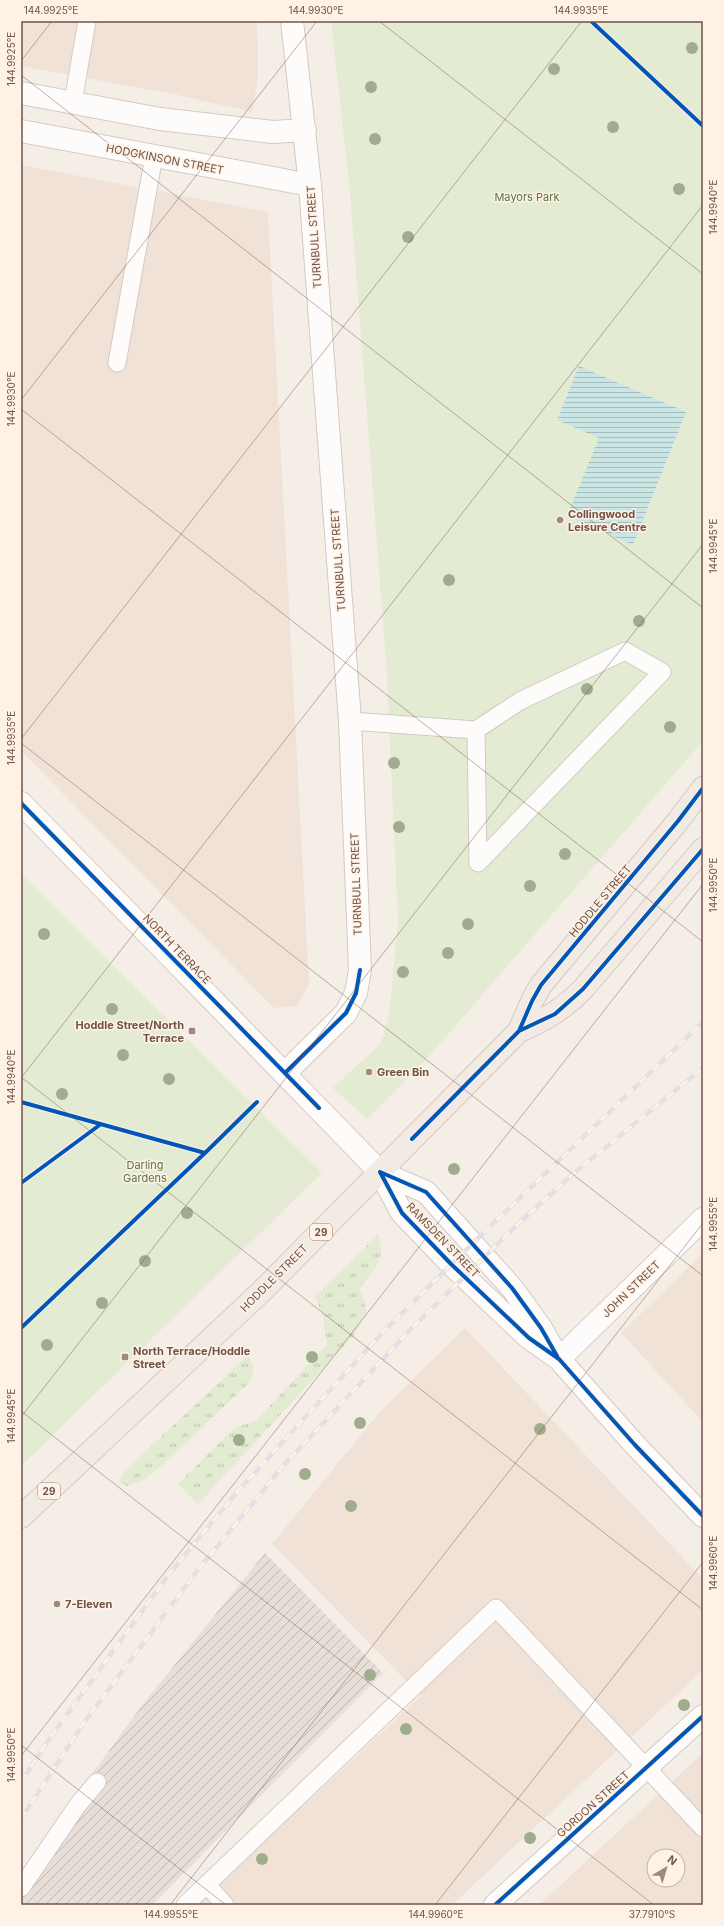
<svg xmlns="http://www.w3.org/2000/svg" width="724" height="1926" font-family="Inter,sans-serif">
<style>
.residential{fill:#f0e2d7;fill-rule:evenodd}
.industrial{fill:url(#industrial-furrows)}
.grass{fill:url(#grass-tufts)}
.park{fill:#e3ebd2}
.water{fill:url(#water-rules)}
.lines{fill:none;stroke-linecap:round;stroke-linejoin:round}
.service-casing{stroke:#d4c9c4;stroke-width:19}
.minor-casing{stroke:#d4c9c4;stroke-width:24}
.primary-casing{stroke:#d4c9c4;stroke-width:24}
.service{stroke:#fefcfb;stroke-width:17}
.minor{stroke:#fefcfb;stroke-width:22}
.primary{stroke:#f1ebe4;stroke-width:22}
.rail-casing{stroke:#e3e0e3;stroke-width:4.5}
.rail{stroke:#fef2e6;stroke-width:3;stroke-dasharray:9;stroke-linecap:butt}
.cycleway-casing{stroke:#fef2e6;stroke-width:6}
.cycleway{stroke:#0057b8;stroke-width:4}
.tree{fill:#9fad8c}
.ticks{fill:none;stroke:#715249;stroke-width:1;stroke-opacity:0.45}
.poi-dot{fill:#9f8980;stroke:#fef2e6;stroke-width:1.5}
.labels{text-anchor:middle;stroke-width:3;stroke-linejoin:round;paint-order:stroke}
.shield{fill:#fef2e6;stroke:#9b8278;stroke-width:1}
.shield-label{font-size:10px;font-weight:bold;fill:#715249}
.street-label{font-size:11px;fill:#715249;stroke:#fef2e6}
.park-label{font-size:11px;fill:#587742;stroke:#fef2e6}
.poi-label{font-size:11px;font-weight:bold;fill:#715249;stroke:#fef2e6;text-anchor:start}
.neatline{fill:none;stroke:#715249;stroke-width:1.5}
.ticks-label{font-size:10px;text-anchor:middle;fill:#715249}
</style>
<defs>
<pattern id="industrial-furrows" width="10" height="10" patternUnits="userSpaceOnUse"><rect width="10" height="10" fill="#e7ded8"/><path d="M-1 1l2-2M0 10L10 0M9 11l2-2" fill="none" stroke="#c0b7b1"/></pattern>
<pattern id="grass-tufts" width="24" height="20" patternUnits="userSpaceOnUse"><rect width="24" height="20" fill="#e3ebd2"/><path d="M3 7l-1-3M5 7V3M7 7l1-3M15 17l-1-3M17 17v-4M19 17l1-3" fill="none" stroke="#bcc1ac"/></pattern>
<pattern id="water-rules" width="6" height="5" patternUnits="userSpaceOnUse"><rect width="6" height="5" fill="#c9e6e4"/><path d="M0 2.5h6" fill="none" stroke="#a8bdbb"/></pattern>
</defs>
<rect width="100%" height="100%" fill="#f5eee7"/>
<!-- residential -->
<path class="residential" d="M 21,21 L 257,21 L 258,79 L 252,112 L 178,95 L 21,66 Z
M 21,165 L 268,212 L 309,984 L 297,1006 L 274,1008 L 21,751 Z
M 703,1253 L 703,1422 L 621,1333 Z
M 465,1328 L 703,1579 L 703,1670 L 452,1905 L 197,1905 L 421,1696 L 272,1544 L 379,1413 Z
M 703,1753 L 703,1905 L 539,1905 ZM 654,1856 L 678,1856 L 678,1880 L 654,1880 Z"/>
<!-- industrial -->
<path class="industrial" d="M 265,1553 L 383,1673 L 152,1905 L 21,1905 L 21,1877 L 61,1817 L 143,1704 Z"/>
<!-- grass -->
<path class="grass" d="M 378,1235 L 382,1250 L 376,1267 L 360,1288 L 367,1311 L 354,1335 L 198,1504 L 178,1484 L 234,1428 L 256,1421 L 327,1344 L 322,1314 L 315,1296 Z
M 248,1355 L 254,1367 L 251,1381 L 164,1464 L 144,1480 L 127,1486 L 119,1482 L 124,1472 Z"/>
<!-- park -->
<path class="park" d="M 331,21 L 703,21 L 703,741 L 423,1063 L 367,1119 L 333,1088 L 381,1043 L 389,1015 L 398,922 L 387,674 L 350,193 Z
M 21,874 L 322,1173 L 21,1466 Z"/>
<!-- water -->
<path class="water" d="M 579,366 L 686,412 L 633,545 L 567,516 L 599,438 L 557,420 Z"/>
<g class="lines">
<!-- service casing -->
<g class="service-casing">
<path id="service" d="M 73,102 L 87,21
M 117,363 L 154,156
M 625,651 L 662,672 L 478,863 L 476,730 L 520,701 Z
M 350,721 L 476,730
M 207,1885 L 225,1905
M 21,1888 L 77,1806 L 97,1782
M 185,1905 L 496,1608 L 703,1828"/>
</g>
<!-- minor casing -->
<g class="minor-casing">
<path id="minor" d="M 21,93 L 160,119 L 273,132 L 305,130
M 21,131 L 310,185
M 21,803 L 380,1172 L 402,1213 L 451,1264 L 529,1338 L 559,1359 L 635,1445 L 703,1516
M 285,1073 L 346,1013 L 356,993 L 360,970 L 350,721 L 310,185 L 292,21
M 380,1172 L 426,1192 L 512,1288 L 541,1328 L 555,1353
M 559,1359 L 703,1219
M 495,1905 L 703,1716"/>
</g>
<!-- primary casing -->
<g class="primary-casing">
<path id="primary" d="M 519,1031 L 532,1001 L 541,985 L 678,821 L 703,788
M 21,1517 L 262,1291 L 519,1031 C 544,1021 564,1009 583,989 L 703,849"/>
</g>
<!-- service -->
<use href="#service" class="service"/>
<!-- minor -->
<use href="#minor" class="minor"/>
<!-- primary -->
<use href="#primary" class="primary"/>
<!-- rail casing -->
<g class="rail-casing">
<path id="rail" d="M 21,1782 L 50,1738 L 169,1574 L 238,1491 L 384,1331 L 473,1243 L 703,1022
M 21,1819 L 83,1724 L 197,1571 L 284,1465 L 411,1329 L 517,1225 L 573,1174 L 703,1068"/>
</g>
<!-- rail -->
<use href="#rail" class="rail"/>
<!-- cycleway casing -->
<g class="cycleway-casing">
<path id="cycleway" d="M 591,21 L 703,126
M 21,803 L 319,1108
M 519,1031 L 532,1001 L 541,985 L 678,821 L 703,788
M 285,1073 L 346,1013 L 356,993 L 360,970
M 21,1102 L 205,1153 L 257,1102
M 412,1139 L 519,1031 L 555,1014 L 583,989 L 703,849
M 380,1172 L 402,1213 L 451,1264 L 529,1338 L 559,1359 L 635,1445 L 703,1516
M 380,1172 L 426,1192 L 512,1288 L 541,1328 L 557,1356
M 21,1183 L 101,1124
M 21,1328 L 205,1153
M 495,1905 L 703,1716"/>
</g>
<!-- cycleway -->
<use href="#cycleway" class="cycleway"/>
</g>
<!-- trees -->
<g class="tree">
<circle cx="692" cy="48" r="6"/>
<circle cx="554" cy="69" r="6"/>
<circle cx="371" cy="87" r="6"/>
<circle cx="613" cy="127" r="6"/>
<circle cx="375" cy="139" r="6"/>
<circle cx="679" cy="189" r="6"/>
<circle cx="408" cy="237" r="6"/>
<circle cx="449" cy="580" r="6"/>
<circle cx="639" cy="621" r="6"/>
<circle cx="587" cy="689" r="6"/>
<circle cx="670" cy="727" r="6"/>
<circle cx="394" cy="763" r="6"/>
<circle cx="399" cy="827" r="6"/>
<circle cx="565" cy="854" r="6"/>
<circle cx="530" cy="886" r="6"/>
<circle cx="468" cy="924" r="6"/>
<circle cx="44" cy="934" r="6"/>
<circle cx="448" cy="953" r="6"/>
<circle cx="403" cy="972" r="6"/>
<circle cx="112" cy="1009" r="6"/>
<circle cx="123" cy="1055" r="6"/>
<circle cx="169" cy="1079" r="6"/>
<circle cx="62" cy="1094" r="6"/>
<circle cx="454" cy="1169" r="6"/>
<circle cx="187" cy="1213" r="6"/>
<circle cx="145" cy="1261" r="6"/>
<circle cx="102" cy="1303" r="6"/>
<circle cx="47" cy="1345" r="6"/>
<circle cx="312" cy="1357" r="6"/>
<circle cx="360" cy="1423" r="6"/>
<circle cx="540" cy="1429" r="6"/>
<circle cx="239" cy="1440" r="6"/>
<circle cx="305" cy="1474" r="6"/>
<circle cx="351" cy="1506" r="6"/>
<circle cx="370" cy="1675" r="6"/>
<circle cx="684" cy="1705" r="6"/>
<circle cx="406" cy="1729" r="6"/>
<circle cx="530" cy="1838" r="6"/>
<circle cx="262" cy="1859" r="6"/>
</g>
<!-- ticks -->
<path class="ticks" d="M 379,21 L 703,274M 21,61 L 52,21M 21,75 L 703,608M 21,400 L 317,21M 21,409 L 703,942M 21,739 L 582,21M 21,743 L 703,1276M 21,1077 L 703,1610M 21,1078 L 703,205M 21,1411 L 654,1905M 21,1417 L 703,544M 21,1745 L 226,1905M 21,1756 L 703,884M 170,1905 L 703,1223M 435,1905 L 703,1562M 700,1905 L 703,1901"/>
<!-- markers -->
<g class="poi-dot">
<circle cx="560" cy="520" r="4"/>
<rect x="188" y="1027" width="8" height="8" rx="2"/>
<circle cx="369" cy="1072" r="4"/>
<rect x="121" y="1353" width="8" height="8" rx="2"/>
<circle cx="57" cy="1604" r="4"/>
</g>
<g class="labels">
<!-- shield labels -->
<g class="shield">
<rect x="310" y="1224" width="22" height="16" rx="3"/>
<rect x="38" y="1483" width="22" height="16" rx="3"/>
</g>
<g class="shield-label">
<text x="321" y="1236">29</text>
<text x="49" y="1495">29</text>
</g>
<!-- street labels -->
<g class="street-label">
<text transform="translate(165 159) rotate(11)" y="4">HODGKINSON STREET</text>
<text transform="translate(314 237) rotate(-94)" y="4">TURNBULL STREET</text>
<text transform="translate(338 560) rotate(-94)" y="4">TURNBULL STREET</text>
<text transform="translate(356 884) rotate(-92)" y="4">TURNBULL STREET</text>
<text transform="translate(600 901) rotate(-50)" y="4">HODDLE STREET</text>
<text transform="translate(177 949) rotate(46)" y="4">NORTH TERRACE</text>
<text transform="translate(443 1240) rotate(46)" y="4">RAMSDEN STREET</text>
<text transform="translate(274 1278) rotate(-45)" y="4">HODDLE STREET</text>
<text transform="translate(631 1289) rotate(-44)" y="4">JOHN STREET</text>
<text transform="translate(593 1804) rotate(-42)" y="4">GORDON STREET</text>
</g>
<!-- park labels -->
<g class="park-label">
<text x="527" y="201">Mayors Park</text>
<text x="145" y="1169">Darling<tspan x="145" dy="13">Gardens</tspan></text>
</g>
<!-- poi labels -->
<g class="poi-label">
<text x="568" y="518">Collingwood<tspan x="568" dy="13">Leisure Centre</tspan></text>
<text x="184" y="1029" text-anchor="end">Hoddle Street/North<tspan x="184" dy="13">Terrace</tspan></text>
<text x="377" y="1076">Green Bin</text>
<text x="133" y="1355">North Terrace/Hoddle<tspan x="133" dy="13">Street</tspan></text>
<text x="65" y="1608">7-Eleven</text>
</g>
</g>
<!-- border -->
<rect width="724" height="1926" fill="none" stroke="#fef2e6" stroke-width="44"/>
<!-- north arrow -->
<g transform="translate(666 1868) rotate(38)"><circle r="19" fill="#fef2e6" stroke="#c6b2a7"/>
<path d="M0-3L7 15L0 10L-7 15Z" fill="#9f8980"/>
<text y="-6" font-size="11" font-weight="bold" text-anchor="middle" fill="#715249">N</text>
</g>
<rect x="22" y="22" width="680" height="1882" class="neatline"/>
<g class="ticks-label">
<text x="51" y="14">144.9925°E</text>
<text x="316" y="14">144.9930°E</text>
<text x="581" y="14">144.9935°E</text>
<text transform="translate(11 59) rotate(-90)" y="4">144.9925°E</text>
<text transform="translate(713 207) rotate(-90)" y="4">144.9940°E</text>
<text transform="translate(11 399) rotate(-90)" y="4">144.9930°E</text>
<text transform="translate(713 546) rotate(-90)" y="4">144.9945°E</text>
<text transform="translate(11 738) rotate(-90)" y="4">144.9935°E</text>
<text transform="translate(713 885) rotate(-90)" y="4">144.9950°E</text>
<text transform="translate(11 1077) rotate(-90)" y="4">144.9940°E</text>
<text transform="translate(713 1224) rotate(-90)" y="4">144.9955°E</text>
<text transform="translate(11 1416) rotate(-90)" y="4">144.9945°E</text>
<text transform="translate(713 1563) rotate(-90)" y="4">144.9960°E</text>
<text transform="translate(11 1755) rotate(-90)" y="4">144.9950°E</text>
<text x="171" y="1918">144.9955°E</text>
<text x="436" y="1918">144.9960°E</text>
<text x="652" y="1918">37.7910°S</text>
</g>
</svg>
